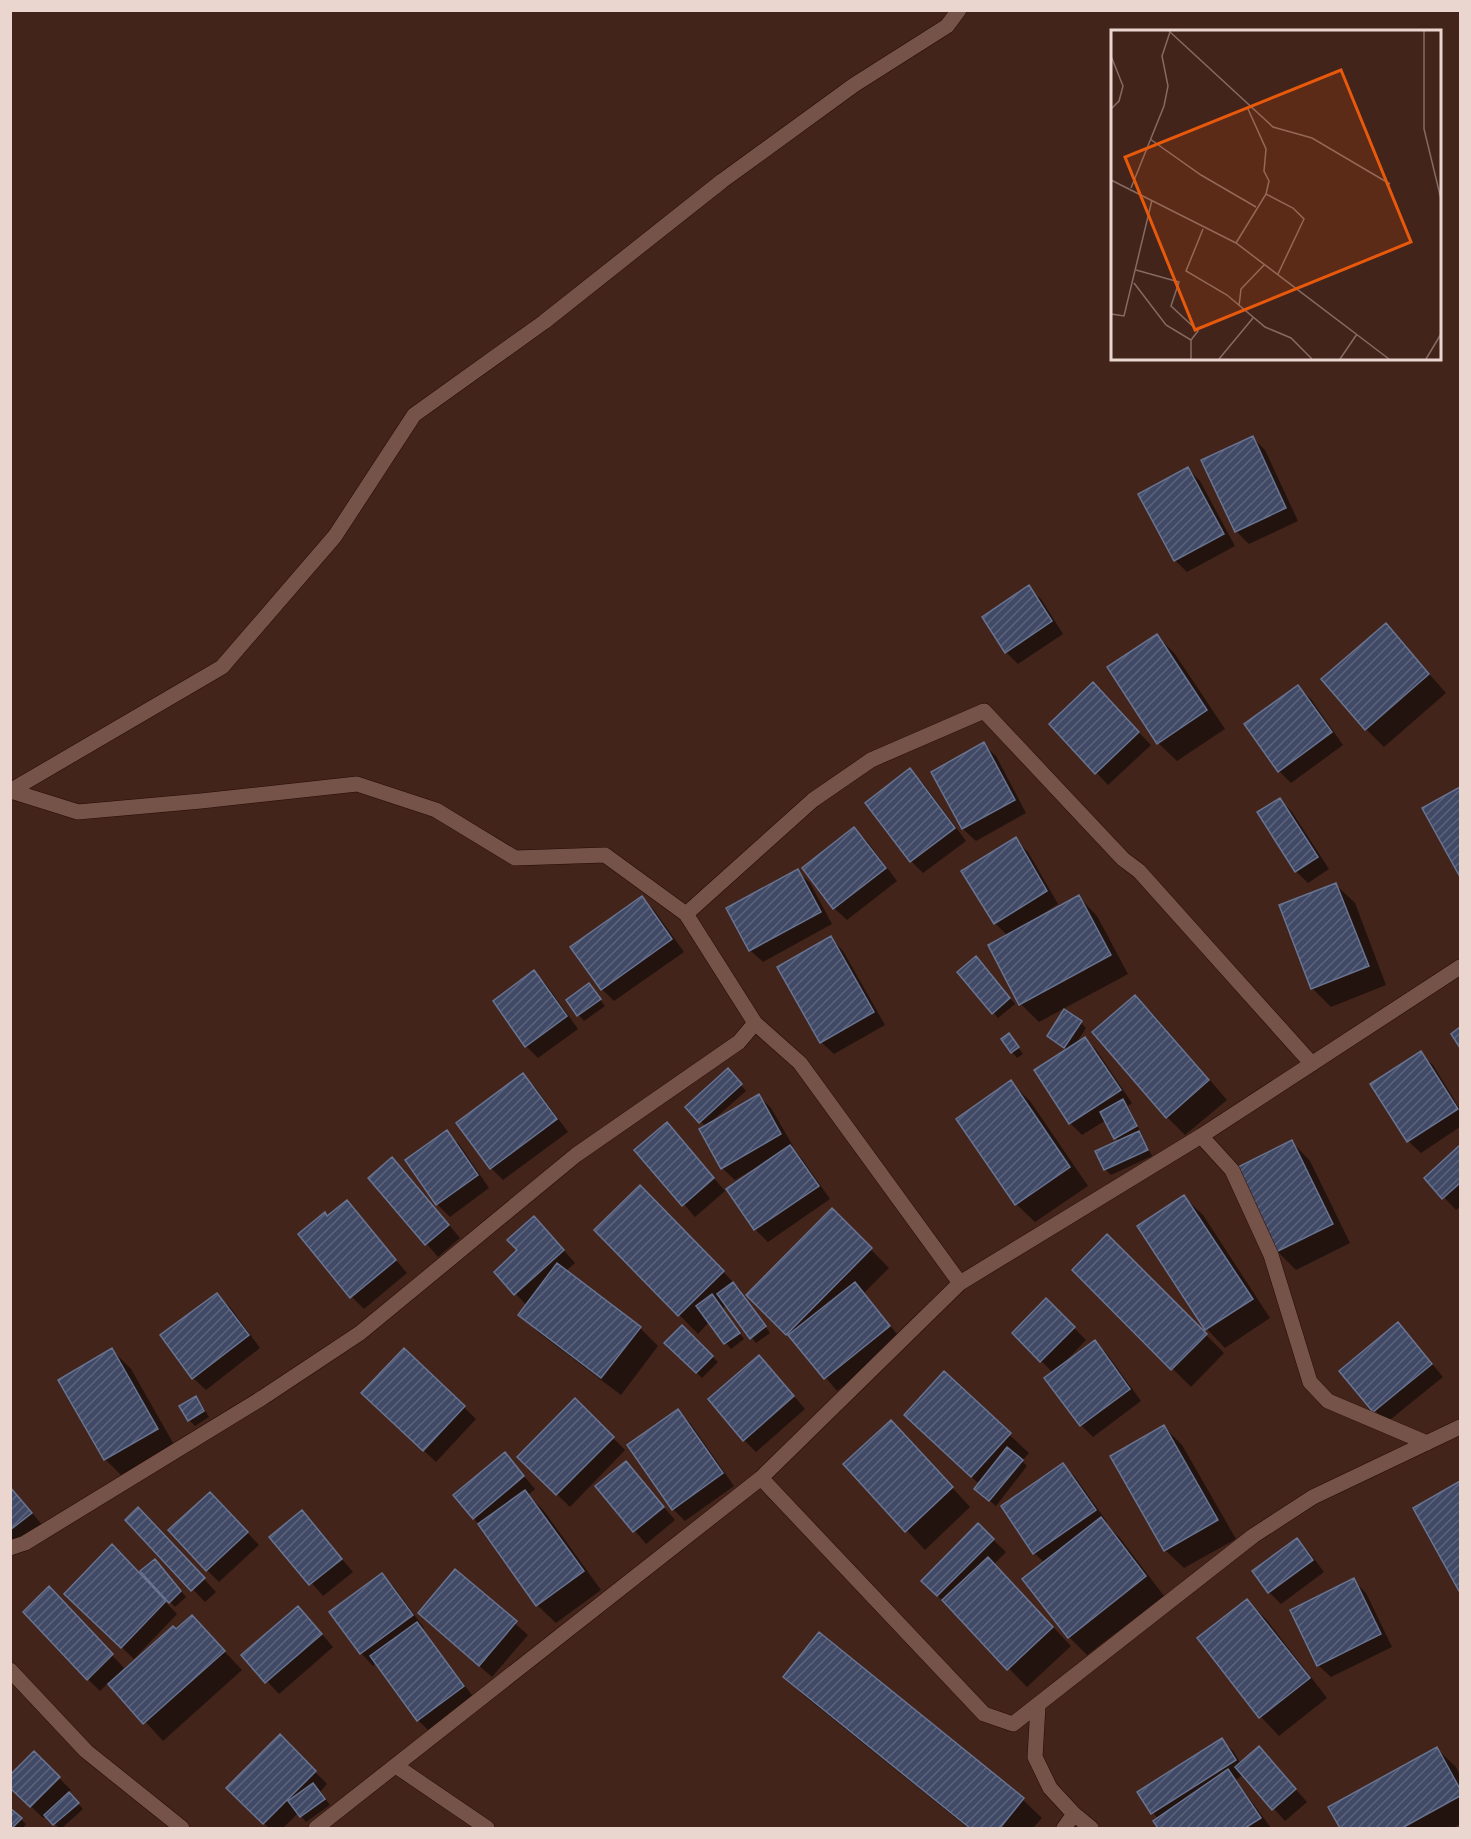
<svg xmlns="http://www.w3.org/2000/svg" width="1471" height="1839" font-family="'DM Sans',sans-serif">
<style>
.shadow{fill:#0007}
.building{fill:url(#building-hatch);stroke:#697492;stroke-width:1.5}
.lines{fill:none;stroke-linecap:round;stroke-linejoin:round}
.minor-casing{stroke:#270b05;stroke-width:16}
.minor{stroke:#755349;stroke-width:15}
.inset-road{fill:none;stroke:#856b63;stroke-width:1.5}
.view{fill:#e8590c;fill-opacity:0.15;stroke:#e8590c;stroke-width:3}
.inset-edge{fill:none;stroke:#ead5cf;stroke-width:3}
</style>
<defs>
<pattern id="building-hatch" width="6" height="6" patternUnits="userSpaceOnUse" patternTransform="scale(1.5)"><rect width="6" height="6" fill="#404a66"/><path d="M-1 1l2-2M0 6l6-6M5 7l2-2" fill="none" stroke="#5c637b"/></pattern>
</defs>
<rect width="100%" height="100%" fill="#42241b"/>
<!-- shadow -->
<path class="shadow" d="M 1253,438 L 1265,450 L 1298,521 L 1249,544 L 1236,531 Z
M 1188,469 L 1200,481 L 1235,546 L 1187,572 L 1175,560 Z
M 1028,587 L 1041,599 L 1063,634 L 1018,664 L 1006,652 Z
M 1386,625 L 1446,693 L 1384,747 L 1366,729 Z
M 1157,636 L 1175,654 L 1225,729 L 1177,761 L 1158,743 Z
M 1298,687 L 1311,699 L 1343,745 L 1291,783 L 1279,771 Z
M 1105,697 L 1151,745 L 1108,785 L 1051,724 Z
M 983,744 L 996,756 L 1026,813 L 976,841 L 963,829 L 933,772 Z
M 910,770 L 923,783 L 966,841 L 923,873 L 911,861 Z
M 1460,788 L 1460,874 L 1424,808 Z
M 1280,799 L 1292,812 L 1329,869 L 1308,883 L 1296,871 Z
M 854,829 L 867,841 L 897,881 L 847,920 L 834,908 Z
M 1015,839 L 1028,852 L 1058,904 L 1038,917 L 1039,919 L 1079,897 L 1097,916 L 1128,974 L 1039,1022 L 1021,1004 L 1008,936 L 995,923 Z
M 797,871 L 810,883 L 832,924 L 763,962 L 750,950 Z
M 1336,885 L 1355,903 L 1386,985 L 1331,1007 L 1312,988 Z
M 642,898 L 654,910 L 684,952 L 614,1001 L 602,989 Z
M 831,938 L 843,951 L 885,1025 L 834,1054 L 821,1042 Z
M 981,964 L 1015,1004 L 998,1018 L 993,1012 Z
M 534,972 L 546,984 L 578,1029 L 538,1058 L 526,1046 Z
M 589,985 L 605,1006 L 584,1021 L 579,1015 Z
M 1135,997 L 1154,1015 L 1227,1100 L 1185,1135 L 1167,1117 Z
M 1081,1023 L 1086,1028 L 1075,1045 L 1085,1038 L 1097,1051 L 1132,1103 L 1128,1106 L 1152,1156 L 1111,1175 L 1105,1169 L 1119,1142 L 1106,1120 L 1082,1135 L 1070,1123 L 1067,1050 L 1049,1036 Z
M 1009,1035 L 1023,1054 L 1017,1058 L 1012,1052 Z
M 1420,1053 L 1433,1065 L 1460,1109 L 1460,1127 L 1421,1153 L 1408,1141 Z
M 523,1075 L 535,1087 L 568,1132 L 503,1180 L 491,1168 Z
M 733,1076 L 746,1091 L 712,1121 L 759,1096 L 771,1108 L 793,1146 L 791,1147 L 802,1159 L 830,1199 L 768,1242 L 755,1229 L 728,1190 L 753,1172 L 752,1170 L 735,1180 L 722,1168 L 706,1127 L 687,1107 Z
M 1011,1082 L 1030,1101 L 1088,1186 L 1035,1222 L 1016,1204 Z
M 667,1124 L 725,1191 L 695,1217 L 637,1150 Z
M 446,1132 L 459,1144 L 489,1188 L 450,1217 L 437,1204 L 407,1161 Z
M 1292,1142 L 1310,1161 L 1350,1243 L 1296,1270 L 1277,1251 Z
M 1460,1147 L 1460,1208 L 1460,1207 L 1456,1210 L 1426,1178 Z
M 404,1171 L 460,1238 L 438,1257 L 370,1178 Z
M 640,1187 L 741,1290 L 740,1292 L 770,1333 L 756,1343 L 726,1305 L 722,1309 L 744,1339 L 731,1349 L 709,1322 L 698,1334 L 596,1230 Z
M 1184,1197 L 1203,1215 L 1270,1318 L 1225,1348 L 1207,1329 L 1139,1227 Z
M 347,1202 L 407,1273 L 364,1309 L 352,1297 L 328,1218 Z
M 832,1210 L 889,1268 L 864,1293 L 901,1339 L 837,1391 L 798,1345 L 748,1295 Z
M 546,1230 L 575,1263 L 566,1271 L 640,1328 L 658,1346 L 621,1395 L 539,1333 L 520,1314 L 527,1306 L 496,1272 Z
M 1107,1236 L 1224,1353 L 1191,1387 L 1074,1270 Z
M 217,1295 L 230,1307 L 260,1348 L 206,1390 L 193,1378 Z
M 1046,1300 L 1086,1340 L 1063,1364 L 1064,1365 L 1095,1342 L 1107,1354 L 1141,1401 L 1093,1437 L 1081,1425 L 1053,1373 L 1014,1333 Z
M 682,1328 L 718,1362 L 702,1378 L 667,1343 Z
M 1410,1337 L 1443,1377 L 1386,1423 L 1341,1371 Z
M 112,1350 L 131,1369 L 176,1448 L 124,1478 L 105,1459 Z
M 771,1369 L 805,1409 L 756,1452 L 744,1440 Z
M 944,1374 L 1029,1453 L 1022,1461 L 1027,1466 L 996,1506 L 981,1494 L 979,1484 L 925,1433 Z
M 195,1398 L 201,1404 L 209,1417 L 195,1426 L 189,1420 Z
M 575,1400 L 625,1450 L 570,1507 L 519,1457 Z
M 375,1405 L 464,1407 L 476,1419 L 436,1462 Z
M 678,1411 L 690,1423 L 734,1486 L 685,1521 L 673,1509 Z
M 1164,1427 L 1182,1445 L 1236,1539 L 1184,1568 L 1165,1550 Z
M 909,1440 L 970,1507 L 925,1550 L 845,1464 Z
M 505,1454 L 535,1489 L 528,1495 L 544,1511 L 601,1590 L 556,1623 L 537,1605 L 474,1518 Z
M 626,1463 L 675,1520 L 646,1544 L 598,1487 Z
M 1063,1465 L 1075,1477 L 1107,1522 L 1105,1523 L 1120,1538 L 1164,1596 L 1087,1655 L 1069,1637 L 1045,1563 L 1034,1553 Z
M 1460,1482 L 1460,1591 L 1415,1508 Z
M 10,1486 L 43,1526 L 10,1552 Z
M 222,1506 L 259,1545 L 219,1582 L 207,1570 Z
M 302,1512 L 353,1572 L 323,1596 L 271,1537 Z
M 127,1520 L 151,1521 L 216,1592 L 205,1602 Z
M 978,1525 L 1006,1552 L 994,1564 L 1071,1646 L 1027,1687 L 923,1581 Z
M 1297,1540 L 1309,1552 L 1324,1572 L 1281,1604 L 1269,1592 Z
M 124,1559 L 177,1614 L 134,1659 L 66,1594 Z
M 160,1566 L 186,1597 L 175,1607 L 170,1602 Z
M 456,1571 L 528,1635 L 492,1677 L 432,1625 Z
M 382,1575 L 394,1587 L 424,1628 L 422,1629 L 475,1699 L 430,1732 L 418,1720 L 377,1663 L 373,1666 L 361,1653 L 331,1613 Z
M 1353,1580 L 1366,1593 L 1392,1647 L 1331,1677 L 1318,1665 Z
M 61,1601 L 124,1668 L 111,1680 L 113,1682 L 192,1617 L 242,1670 L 163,1741 L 109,1682 L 100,1691 L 88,1679 Z
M 1247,1601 L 1266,1619 L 1327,1698 L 1279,1736 L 1261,1717 L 1199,1639 Z
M 310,1620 L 333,1647 L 279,1694 L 243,1656 Z
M 819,1634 L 1023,1800 L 1042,1818 L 1033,1828 L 968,1828 L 803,1695 L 785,1677 Z
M 280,1736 L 327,1784 L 320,1792 L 330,1805 L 306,1822 L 298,1813 L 283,1828 L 269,1828 L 229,1788 Z
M 1222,1740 L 1234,1752 L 1241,1764 L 1259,1748 L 1307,1802 L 1285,1821 L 1244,1774 L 1236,1780 L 1271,1828 L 1160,1828 L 1155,1821 L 1158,1819 L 1139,1793 Z
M 1437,1749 L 1456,1767 L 1460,1776 L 1460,1824 L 1453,1828 L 1341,1828 L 1330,1808 Z
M 34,1753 L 71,1790 L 68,1793 L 83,1809 L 62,1828 L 59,1828 L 46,1815 L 43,1818 L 10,1786 Z
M 10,1810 L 26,1824 L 23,1828 L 10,1828 Z"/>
<!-- building -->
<path class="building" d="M 1253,436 L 1286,508 L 1235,532 L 1201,460 Z
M 1188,467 L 1224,534 L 1174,561 L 1138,494 Z
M 1029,585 L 1052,621 L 1005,653 L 982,617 Z
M 1386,623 L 1429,674 L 1365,730 L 1321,679 Z
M 1157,634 L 1207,710 L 1157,744 L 1107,667 Z
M 1093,682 L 1139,732 L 1095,774 L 1049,724 Z
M 1298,685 L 1332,732 L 1278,772 L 1244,724 Z
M 984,742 L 1015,800 L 962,829 L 931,772 Z
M 910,768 L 955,828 L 910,862 L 865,803 Z
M 1460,787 L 1460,877 L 1422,808 Z
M 1280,798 L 1318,857 L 1295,872 L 1257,812 Z
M 854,827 L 886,868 L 833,909 L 802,868 Z
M 1016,837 L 1047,891 L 994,924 L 961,871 Z
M 798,869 L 821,912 L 749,951 L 726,908 Z
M 1336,883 L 1369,966 L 1311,989 L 1279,905 Z
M 1079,895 L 1111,955 L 1019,1005 L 988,945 Z
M 642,896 L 672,939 L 601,990 L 570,947 Z
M 831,936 L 874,1012 L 820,1043 L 777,967 Z
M 976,956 L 1010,998 L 992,1014 L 957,972 Z
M 534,970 L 567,1016 L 525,1047 L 493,1001 Z
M 589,983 L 601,999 L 577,1016 L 566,1000 Z
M 1135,995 L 1209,1080 L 1166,1118 L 1092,1032 Z
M 1064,1009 L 1082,1021 L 1064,1048 L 1047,1036 Z
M 1460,1027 L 1460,1048 L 1451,1034 Z
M 1009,1033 L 1019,1047 L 1011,1053 L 1001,1039 Z
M 1085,1037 L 1121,1090 L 1069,1124 L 1034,1070 Z
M 1421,1051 L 1458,1109 L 1407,1142 L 1370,1084 Z
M 728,1068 L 742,1084 L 699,1123 L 685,1107 Z
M 523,1073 L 557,1119 L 490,1169 L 456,1123 Z
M 1011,1080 L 1070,1167 L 1015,1205 L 956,1119 Z
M 759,1094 L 781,1134 L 721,1169 L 699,1129 Z
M 1123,1099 L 1137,1126 L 1114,1139 L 1100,1112 Z
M 667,1122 L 714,1178 L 682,1206 L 634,1150 Z
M 447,1130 L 478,1175 L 436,1205 L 405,1160 Z
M 1139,1131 L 1148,1150 L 1104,1170 L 1095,1151 Z
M 1292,1140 L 1333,1224 L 1276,1252 L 1236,1168 Z
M 790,1145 L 819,1186 L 754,1230 L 726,1189 Z
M 1460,1145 L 1460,1183 L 1442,1199 L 1424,1178 Z
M 392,1157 L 449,1225 L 425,1245 L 368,1178 Z
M 640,1185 L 724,1271 L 678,1316 L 594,1230 Z
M 1184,1195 L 1253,1299 L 1205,1330 L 1137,1226 Z
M 347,1200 L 396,1260 L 350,1298 L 298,1234 L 325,1212 L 327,1216 Z
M 832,1208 L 872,1248 L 786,1335 L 746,1295 Z
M 534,1216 L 564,1250 L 514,1295 L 494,1272 L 517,1250 L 507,1240 Z
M 1107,1234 L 1207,1334 L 1171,1370 L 1072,1270 Z
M 557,1263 L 641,1327 L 601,1378 L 518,1315 Z
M 733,1282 L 766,1326 L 750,1339 L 717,1294 Z
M 855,1282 L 890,1326 L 824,1379 L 788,1335 Z
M 217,1293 L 249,1335 L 192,1379 L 160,1335 Z
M 712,1294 L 740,1333 L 724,1344 L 696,1306 Z
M 1046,1298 L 1075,1327 L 1040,1362 L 1012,1333 Z
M 1398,1322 L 1432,1364 L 1373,1412 L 1339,1371 Z
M 682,1325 L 713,1356 L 696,1373 L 664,1343 Z
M 1095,1340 L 1130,1389 L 1080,1426 L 1044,1378 Z
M 112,1348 L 158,1429 L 104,1460 L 58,1380 Z
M 404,1348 L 465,1406 L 423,1451 L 361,1393 Z
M 759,1355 L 794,1396 L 743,1441 L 708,1399 Z
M 944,1371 L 1011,1433 L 971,1477 L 904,1415 Z
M 196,1396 L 204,1411 L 188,1421 L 179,1406 Z
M 575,1398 L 614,1437 L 556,1495 L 517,1457 Z
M 678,1409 L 723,1473 L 672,1510 L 627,1445 Z
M 891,1420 L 953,1487 L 905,1532 L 843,1464 Z
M 1164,1425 L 1218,1520 L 1164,1551 L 1110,1456 Z
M 1007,1447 L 1023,1460 L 989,1501 L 974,1489 Z
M 505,1452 L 524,1476 L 473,1519 L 453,1495 Z
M 626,1461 L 664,1507 L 633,1532 L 595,1486 Z
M 1063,1463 L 1096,1510 L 1033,1554 L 1001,1506 Z
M 1460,1481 L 1460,1591 L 1459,1591 L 1413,1508 Z
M 10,1487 L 32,1513 L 10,1530 Z
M 525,1490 L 584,1571 L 536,1606 L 478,1524 Z
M 210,1492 L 248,1532 L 206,1571 L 168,1530 Z
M 138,1507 L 205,1578 L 191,1591 L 125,1520 Z
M 302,1510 L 342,1559 L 309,1585 L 269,1537 Z
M 1101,1517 L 1146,1576 L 1068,1638 L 1022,1579 Z
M 978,1523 L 994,1539 L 937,1596 L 921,1581 Z
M 1297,1538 L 1313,1560 L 1268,1593 L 1252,1571 Z
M 112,1544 L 166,1601 L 121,1648 L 64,1594 Z
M 988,1557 L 1053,1627 L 1007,1670 L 942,1600 Z
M 155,1559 L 181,1591 L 169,1603 L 140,1571 Z
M 455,1569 L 517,1621 L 479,1666 L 418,1613 Z
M 382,1573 L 413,1615 L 360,1654 L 329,1612 Z
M 1354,1578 L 1381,1634 L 1317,1666 L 1290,1610 Z
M 49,1586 L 113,1654 L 87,1680 L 23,1612 Z
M 1247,1599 L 1310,1678 L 1259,1718 L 1197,1638 Z
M 298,1606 L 322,1634 L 265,1683 L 241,1655 Z
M 192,1615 L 225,1651 L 143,1724 L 108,1684 L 173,1626 L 176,1629 Z
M 417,1622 L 464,1686 L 417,1721 L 370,1656 Z
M 819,1632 L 1024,1798 L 1000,1828 L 970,1828 L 783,1677 Z
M 280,1734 L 316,1771 L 263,1824 L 226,1788 Z
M 1222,1738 L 1236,1760 L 1151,1814 L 1137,1792 Z
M 1259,1746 L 1296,1789 L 1272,1810 L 1235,1767 Z
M 1437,1747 L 1460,1789 L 1460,1796 L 1402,1828 L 1340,1828 L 1328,1807 Z
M 34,1751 L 60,1777 L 30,1807 L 10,1788 L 10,1775 Z
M 1228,1769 L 1261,1818 L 1245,1828 L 1158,1828 L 1153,1821 Z
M 313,1783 L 325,1799 L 300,1817 L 288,1801 Z
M 69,1792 L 79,1803 L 53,1825 L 44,1815 Z
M 10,1808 L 22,1818 L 12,1828 L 10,1828 Z"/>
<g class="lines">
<!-- minor casing -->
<g class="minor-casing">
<path id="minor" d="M 10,791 L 222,667 L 335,536 L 414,415 L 544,322 L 722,181 L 854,85 L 947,26 L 959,10
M 11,791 L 78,812 L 201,801 L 357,784 L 436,810 L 515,858 L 605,855 L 686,914
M 1201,1136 L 1232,1170 L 1271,1255 L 1310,1382 L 1328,1401 L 1427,1443
M 960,1283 L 800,1063 L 755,1023 L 686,914 L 813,800 L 871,760 L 984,711 L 1123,859 L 1139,871 L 1312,1064
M 761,1478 L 984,1714 L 1013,1724 L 1253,1536 L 1313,1497 L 1460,1427
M 10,1548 L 25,1543 L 262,1398 L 360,1333 L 576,1155 L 739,1042 L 755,1023
M 10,1670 L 86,1751 L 182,1828
M 1038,1706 L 1035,1757 L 1050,1788 L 1074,1814
M 396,1766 L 487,1828
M 316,1828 L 761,1478 L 960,1283 L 1201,1136 L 1460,967
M 1064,1828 L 1074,1814 L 1091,1828"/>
</g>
<!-- minor -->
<use href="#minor" class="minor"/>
</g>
<!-- overview -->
<g transform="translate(1111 30)">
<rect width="330" height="330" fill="#42241b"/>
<path class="inset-road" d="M 58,1 L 162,97 L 201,108 L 279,154M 313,1 L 313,99 L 330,169M 0,26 L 12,56 L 8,71 L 0,79M 137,79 L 155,119 L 153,141 L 158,151 L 155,164M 39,109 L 90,145 L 145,177M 0,150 L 125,213 L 278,329M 20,158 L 53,76 L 57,56 L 51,26 L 59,2M 92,199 L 75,241 L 116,265 L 154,297 L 180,308 L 201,329M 125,213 L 155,164 L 182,178 L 193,189 L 167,244M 25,240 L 68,252 L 60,276 L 87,301 L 80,310M 23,253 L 55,295 L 80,310 L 80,329M 128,276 L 130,259 L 153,235M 0,284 L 13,286 L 41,170M 108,329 L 142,288M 229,329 L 246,304M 315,329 L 330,304"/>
<path class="view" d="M 230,40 L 300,212 L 84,300 L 14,127 Z"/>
<rect width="330" height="330" class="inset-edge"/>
</g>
<!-- border -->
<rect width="1471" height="1839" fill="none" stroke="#ead5cf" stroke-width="24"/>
</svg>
